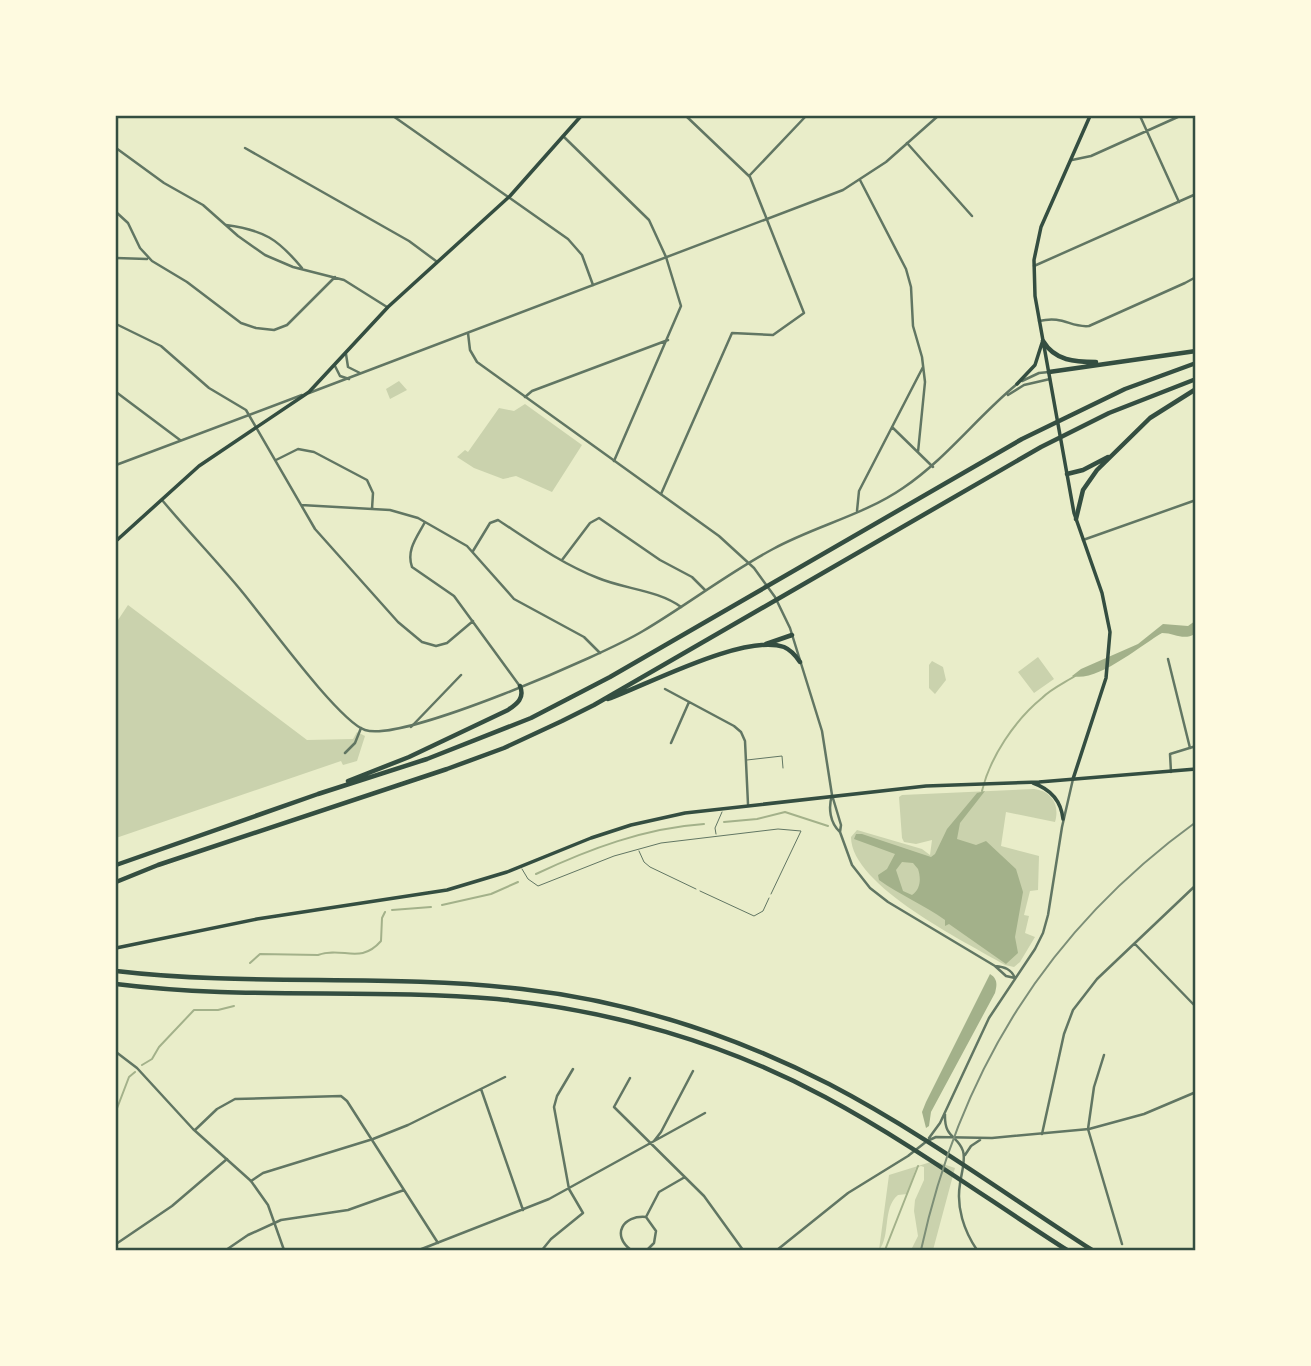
<svg xmlns="http://www.w3.org/2000/svg" width="1311" height="1366" font-family="Arial,sans-serif">
<style>
.green{fill:#cad2ad}
.water{fill:#a3b18a;fill-rule:evenodd}
.lines{fill:none;stroke-linecap:round;stroke-linejoin:round}
.stream{stroke:#a3b18a;stroke-width:2}
.service{stroke:#617663;stroke-width:1}
.minor{stroke:#617663;stroke-width:2.5}
.tertiary{stroke:#617663;stroke-width:2.5}
.secondary{stroke:#344e41;stroke-width:3.5}
.primary{stroke:#344e41;stroke-width:3.5}
.motorway{stroke:#344e41;stroke-width:4.5}
.rail{stroke:#7c8e77;stroke-width:2}
.neatline{fill:none;stroke:#344e41;stroke-width:2.5}
</style>
<rect width="100%" height="100%" fill="#e9edc9"/>
<!-- green -->
<path class="green" d="M 399,381 L 407,390 L 390,399 L 386,389 Z
M 525,404 L 582,445 L 552,492 L 516,476 L 503,479 L 474,468 L 457,457 L 465,450 L 468,452 L 499,408 L 514,411 Z
M 128,605 L 307,740 L 353,739 L 357,732 L 365,736 L 357,761 L 343,765 L 341,761 L 116,838 L 116,623 Z
M 1038,657 L 1054,679 L 1034,693 L 1018,672 Z
M 932,661 L 943,667 L 946,680 L 935,694 L 929,688 L 929,665 Z
M 1034,789 C 1052,791 1060,805 1055,822 L 1006,812 L 1001,846 L 1039,856 L 1038,890 L 1030,891 L 1024,915 L 1029,916 L 1025,933 L 1035,937 L 1020,962 L 1014,967 L 1005,965 C 966,942 851,886 851,837 L 857,830 L 922,849 L 930,855 L 932,840 L 916,844 L 904,842 L 902,838 L 899,797 L 902,795 Z
M 934,1161 L 955,1168 L 933,1250 L 911,1250 L 918,1236 L 914,1211 L 915,1200 L 924,1180 L 924,1167 L 921,1166 L 916,1168 L 907,1194 L 898,1195 C 882,1208 891,1236 879,1250 L 889,1175 Z"/>
<!-- water -->
<path class="water" d="M 1195,621 L 1195,634 C 1183,641 1175,633 1162,633 C 1141,645 1097,683 1072,676 L 1081,669 L 1138,644 L 1163,624 L 1188,626 Z
M 985,791 L 960,823 L 957,839 L 976,845 L 986,841 L 1016,869 L 1023,892 L 1015,937 L 1018,953 L 1006,964 L 949,924 L 945,926 L 945,920 C 924,905 900,895 879,880 L 878,875 L 887,869 L 895,854 L 854,839 L 856,834 L 862,834 L 931,857 L 935,854 L 947,829 L 977,793 ZM 902,862 L 913,863 L 918,869 C 921,878 921,889 912,895 L 903,891 L 896,870 Z
M 990,974 C 998,979 997,985 995,993 L 931,1112 L 929,1126 L 926,1128 L 922,1112 L 926,1102 Z"/>
<g class="lines">
<!-- stream -->
<path class="stream" d="M 982,791 C 990,757 1015,720 1042,698 C 1051,689 1064,683 1075,676
M 724,822 L 757,819 L 785,812 L 828,826
M 536,874 C 589,849 645,828 704,824
M 442,905 L 491,894 L 518,882
M 392,910 L 431,907
M 250,963 L 260,954 L 318,955 C 343,946 360,965 381,941 L 382,918 L 385,912
M 142,1065 L 152,1059 L 159,1047 L 194,1010 L 218,1010 L 234,1006
M 116,1111 L 129,1077 L 135,1072
M 885,1250 L 918,1166"/>
<!-- service -->
<path class="service" d="M 747,760 L 782,756 L 783,768
M 716,834 L 715,828 L 722,812
M 639,851 L 644,862 L 650,867 L 696,889
M 522,869 L 528,879 L 538,886 L 614,856 L 661,843 L 778,829 L 801,831 L 771,894
M 700,891 L 754,916 L 763,911 L 769,898"/>
<!-- minor -->
<path class="minor" d="M 393,116 L 568,239 L 582,255 L 593,285
M 1140,116 L 1179,202
M 563,136 L 649,220 L 666,257 L 681,306 L 614,461
M 907,143 L 972,216
M 116,148 L 164,183 L 203,205 L 238,236 L 265,255 L 293,267 L 344,280 L 387,307
M 245,148 L 409,241 L 436,261
M 1072,160 L 1091,156 L 1180,116
M 749,176 L 806,116
M 860,180 L 906,269 L 911,287 L 913,326 L 922,357 L 925,382 L 918,452
M 116,212 L 128,223 L 140,248 L 152,261 L 187,282 L 241,323 L 256,328 L 274,330 L 287,325 L 335,277
M 226,225 C 264,230 278,239 302,268
M 116,258 L 147,259
M 1034,266 L 1196,194
M 1039,321 C 1064,315 1070,328 1089,326 L 1185,283 L 1196,277
M 116,324 L 161,346 L 209,388 L 246,410 L 315,529 L 398,622 L 422,642 L 436,646 L 447,643 L 473,621
M 116,392 L 180,440
M 525,397 L 532,391 L 668,340
M 892,427 L 933,467
M 276,460 L 298,449 L 314,452 L 367,480 L 373,493 L 372,509
M 661,494 L 732,333 L 773,335 L 804,313 L 750,177 L 686,116
M 301,505 L 390,510 L 418,518 L 467,546 L 514,599 L 584,637 L 600,653
M 857,511 L 859,491 L 923,367
M 425,522 C 417,537 406,550 412,567 L 454,596 L 519,685
M 1083,540 L 1196,500
M 473,551 L 490,523 L 498,520 C 530,541 562,564 598,578 C 624,589 658,590 681,607
M 562,560 L 590,523 L 599,518 L 660,560 L 692,577 L 705,590
M 1168,659 L 1190,748
M 665,689 L 734,726 L 741,732 L 745,741 L 748,804
M 411,727 L 461,675
M 671,743 L 689,702
M 345,753 L 355,743 L 361,728
M 1171,772 L 1170,754 L 1196,746
M 1135,944 L 1196,1007
M 1104,1055 L 1094,1087 L 1088,1129 L 1122,1244
M 630,1078 L 614,1107 L 704,1196 L 743,1250
M 481,1089 L 523,1210
M 195,1130 L 217,1109 L 235,1099 L 341,1096 L 347,1101 L 438,1243
M 1042,1134 L 1064,1034 L 1073,1010 L 1097,979 L 1196,885
M 654,1141 L 661,1132 L 693,1071
M 251,1181 L 263,1173 L 373,1139 L 408,1125 L 505,1077
M 646,1217 L 659,1192 L 685,1177
M 116,1244 L 172,1206 L 227,1159
M 226,1250 L 248,1235 L 281,1220 L 348,1210 L 404,1190
M 419,1250 L 549,1199 L 705,1113
M 542,1250 L 551,1239 L 583,1213 L 569,1189 L 554,1107 L 557,1096 L 573,1069
M 631,1250 C 611,1235 623,1215 646,1217 L 656,1231 L 654,1243 L 647,1250"/>
<!-- tertiary -->
<path class="tertiary" d="M 468,333 L 470,350 L 477,362 L 719,536 L 754,568 L 775,597 L 790,628 L 822,731 L 832,795 L 841,825 L 840,832 L 852,865 L 870,888 L 888,902 L 995,966 L 1006,976 L 1015,978
M 346,354 L 348,367 L 360,373
M 335,366 L 340,376 L 349,379
M 1022,381 L 1039,373 L 1049,372
M 309,393 L 843,190 L 886,162 L 938,116
M 1008,395 L 1024,385 L 1050,379
M 116,465 L 302,395
M 162,500 C 187,530 214,558 239,588 C 262,615 338,721 365,730 C 402,743 605,654 643,631 C 687,605 728,573 773,549 C 815,526 864,515 903,488 C 946,459 977,417 1017,384
M 832,795 C 828,808 830,823 840,832
M 995,966 C 1005,967 1011,969 1015,978
M 116,1052 L 137,1068 L 193,1129 L 251,1181 L 268,1205 L 284,1250
M 945,1114 C 944,1139 958,1135 963,1151 C 966,1161 961,1174 960,1184 C 956,1207 964,1231 977,1250
M 929,1138 L 940,1123 L 989,1018 L 1035,949 L 1043,933 L 1048,915 L 1062,827 L 1073,779
M 965,1155 L 971,1146 L 980,1140
M 777,1250 L 848,1193 L 908,1156 L 927,1141 L 936,1137 L 992,1138 L 1089,1129 L 1144,1114 L 1196,1092"/>
<!-- secondary -->
<path class="secondary" d="M 1017,384 L 1035,365 L 1042,343
M 116,541 L 199,466 L 309,392 L 388,307 L 510,196 L 581,116
M 1073,779 L 1106,678 L 1110,632 L 1102,593 L 1074,513 L 1035,296 L 1034,260 L 1041,227 L 1090,116"/>
<!-- primary -->
<path class="primary" d="M 1033,783 C 1050,789 1061,800 1063,819
M 116,948 L 257,919 L 447,890 L 507,872 L 591,838 L 631,825 L 685,813 L 926,786 L 1039,782 L 1196,769"/>
<!-- motorway -->
<path class="motorway" d="M 1043,341 C 1055,361 1075,362 1096,362
M 1049,372 L 1196,351
M 1067,474 L 1083,470 L 1108,457
M 1076,519 L 1083,490 L 1097,470 L 1150,418 L 1196,389
M 766,644 L 792,635
M 608,699 C 647,685 745,633 784,647 C 791,650 796,656 800,662
M 348,781 L 409,757 L 508,710 C 517,704 525,698 520,686
M 116,865 L 318,794 L 427,759 L 531,718 L 610,677 L 1022,439 L 1125,389 L 1196,363
M 116,882 L 158,865 L 447,769 L 504,748 L 562,721 L 594,705 L 1041,447 L 1109,413 L 1196,379
M 116,971 C 250,987 387,973 522,989 C 629,1001 733,1035 829,1084 C 921,1132 1005,1194 1092,1250
M 116,984 C 242,1000 370,988 497,999 C 610,1010 725,1043 825,1097 C 909,1142 987,1199 1067,1250"/>
<!-- rail -->
<path class="rail" d="M 921,1250 C 960,1072 1047,930 1196,822"/>
</g>
<!-- border -->
<rect width="1311" height="1366" fill="none" stroke="#fefae0" stroke-width="234"/>
<rect x="117" y="117" width="1077" height="1132" class="neatline"/>
</svg>
